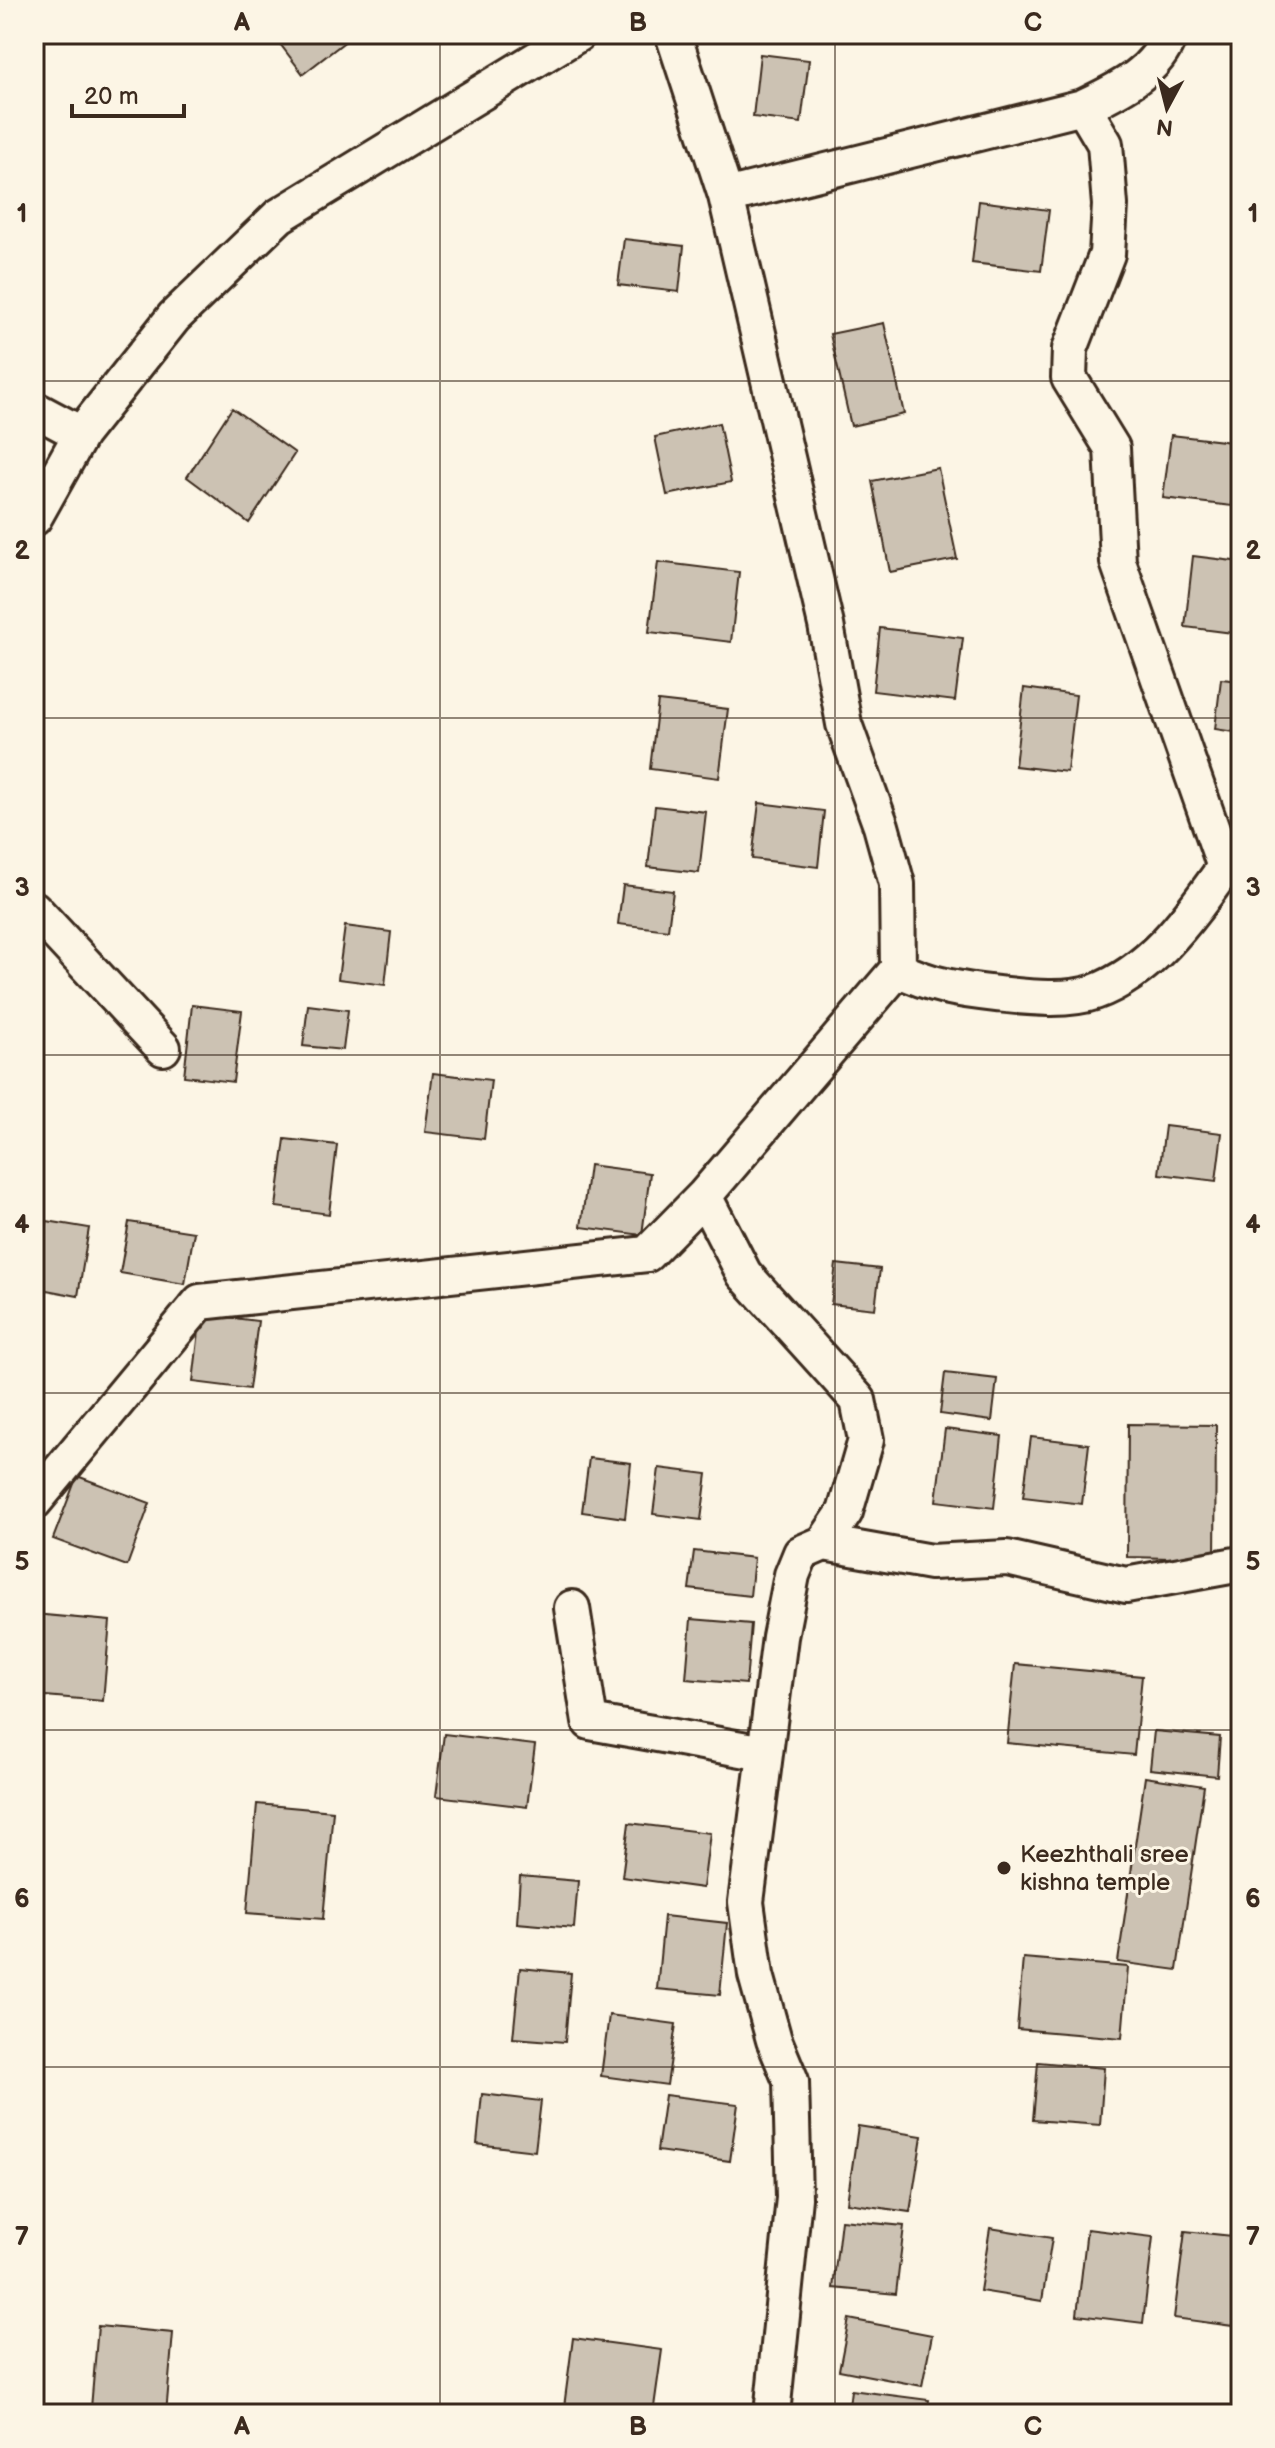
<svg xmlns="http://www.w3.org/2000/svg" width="1275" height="2448" font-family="'Balsamiq Sans',sans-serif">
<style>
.building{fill:#ccc2b3;stroke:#3b2a1e;stroke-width:2}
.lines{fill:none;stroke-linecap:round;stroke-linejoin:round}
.minor-casing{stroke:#3b2a1e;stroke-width:40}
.minor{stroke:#fcf5e5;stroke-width:34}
.grid{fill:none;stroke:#3b2a1e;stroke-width:2;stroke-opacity:0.55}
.poi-dot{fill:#3b2a1e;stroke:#fcf5e5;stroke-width:3}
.labels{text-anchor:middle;stroke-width:6;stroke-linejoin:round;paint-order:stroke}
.poi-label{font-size:24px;fill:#3b2a1e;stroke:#fcf5e5;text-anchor:start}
.neatline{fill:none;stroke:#3b2a1e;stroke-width:3}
.grid-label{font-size:26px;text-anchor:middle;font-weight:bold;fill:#3b2a1e}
</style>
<rect width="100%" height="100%" fill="#fcf5e5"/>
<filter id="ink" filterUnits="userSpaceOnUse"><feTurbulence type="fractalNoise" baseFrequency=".0125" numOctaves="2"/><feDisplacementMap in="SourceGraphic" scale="16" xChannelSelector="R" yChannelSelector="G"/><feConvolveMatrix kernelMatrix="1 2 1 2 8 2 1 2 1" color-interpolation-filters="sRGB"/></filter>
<g filter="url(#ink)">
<!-- building -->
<path class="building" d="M 277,34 L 343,34 L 347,40 L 303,74 L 274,36 Z
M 760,54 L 809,60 L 801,123 L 753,117 Z
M 979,201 L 1049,210 L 1041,271 L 972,263 Z
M 624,239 L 684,246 L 679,292 L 618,285 Z
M 884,323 L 904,414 L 851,426 L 830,334 Z
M 232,408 L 295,453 L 249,523 L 187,477 Z
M 719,423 L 731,482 L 667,495 L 655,437 Z
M 1171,435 L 1240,443 L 1232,506 L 1163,498 Z
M 938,468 L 957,559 L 890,572 L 872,481 Z
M 1193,556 L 1241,562 L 1241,634 L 1185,627 Z
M 658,562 L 739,572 L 731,642 L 649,632 Z
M 880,628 L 963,638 L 955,701 L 873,691 Z
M 1221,679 L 1241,681 L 1241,733 L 1215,729 Z
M 1024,688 L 1076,695 L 1067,772 L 1015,766 Z
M 658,701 L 728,709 L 719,778 L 650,769 Z
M 759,803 L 824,811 L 818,867 L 752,859 Z
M 655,806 L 706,812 L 699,873 L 648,867 Z
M 623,885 L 673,891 L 668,930 L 618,924 Z
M 345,926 L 391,932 L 385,985 L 338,979 Z
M 192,1005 L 242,1011 L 233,1082 L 184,1076 Z
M 308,1005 L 348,1010 L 343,1050 L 303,1046 Z
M 433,1073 L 491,1080 L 484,1139 L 425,1132 Z
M 1165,1126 L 1222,1133 L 1216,1181 L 1159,1174 Z
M 285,1139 L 337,1145 L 329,1214 L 276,1207 Z
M 589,1165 L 650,1173 L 642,1235 L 581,1227 Z
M 47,1221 L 89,1228 L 78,1296 L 36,1288 Z
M 129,1222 L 194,1232 L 185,1284 L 120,1273 Z
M 836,1264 L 880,1269 L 875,1309 L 831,1304 Z
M 201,1314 L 258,1321 L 249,1389 L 193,1382 Z
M 945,1373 L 997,1379 L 992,1421 L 940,1414 Z
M 1128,1424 L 1216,1425 L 1215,1559 L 1127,1557 Z
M 945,1429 L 1002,1436 L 994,1508 L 936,1501 Z
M 1031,1437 L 1089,1444 L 1082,1504 L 1023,1497 Z
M 589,1458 L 631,1463 L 625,1518 L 582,1512 Z
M 659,1468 L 707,1474 L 701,1520 L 653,1514 Z
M 77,1476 L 150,1503 L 127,1566 L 53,1539 Z
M 694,1551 L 754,1558 L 750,1596 L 689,1589 Z
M 34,1614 L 110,1621 L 103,1701 L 34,1695 Z
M 691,1619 L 751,1624 L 746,1684 L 686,1679 Z
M 1015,1664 L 1142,1676 L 1134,1755 L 1007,1743 Z
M 1154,1731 L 1220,1737 L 1217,1776 L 1150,1769 Z
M 444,1734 L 535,1745 L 527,1807 L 436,1796 Z
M 1145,1777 L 1204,1786 L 1177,1970 L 1118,1962 Z
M 257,1804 L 333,1811 L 323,1919 L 247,1913 Z
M 629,1823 L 710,1833 L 703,1888 L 622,1877 Z
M 520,1876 L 578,1881 L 574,1928 L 517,1923 Z
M 664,1916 L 727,1923 L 720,1995 L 657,1989 Z
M 1023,1958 L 1128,1967 L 1122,2038 L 1017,2029 Z
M 520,1968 L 571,1973 L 565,2042 L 513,2038 Z
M 609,2015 L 676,2024 L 667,2085 L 601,2076 Z
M 1038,2062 L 1104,2068 L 1100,2125 L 1033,2120 Z
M 482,2094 L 541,2101 L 535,2151 L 477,2144 Z
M 665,2095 L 738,2104 L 730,2161 L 657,2151 Z
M 858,2126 L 922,2136 L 910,2212 L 847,2203 Z
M 841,2220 L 904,2226 L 896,2294 L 833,2288 Z
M 990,2228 L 1052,2238 L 1042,2301 L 980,2291 Z
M 1087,2229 L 1153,2237 L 1143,2323 L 1077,2315 Z
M 1185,2231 L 1241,2237 L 1233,2326 L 1174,2318 Z
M 849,2319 L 932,2335 L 922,2386 L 839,2370 Z
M 98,2326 L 173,2333 L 166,2414 L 91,2408 Z
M 573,2338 L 662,2350 L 653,2414 L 612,2414 L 564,2407 Z
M 851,2390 L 929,2400 L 927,2414 L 848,2414 Z"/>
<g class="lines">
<!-- minor casing -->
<g class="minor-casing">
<path id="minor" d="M 673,34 L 726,196 L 826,625 L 844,724 L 881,826 L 897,884 L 898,969 C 931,986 961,990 997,994 C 1026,997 1067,1002 1095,992 C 1154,970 1190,916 1225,867 L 1118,562 L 1112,448 L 1069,378 L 1070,349 L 1107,254 L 1110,205 L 1105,144 L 1083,107 C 1118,90 1156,73 1170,34
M 726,196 L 1083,107
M 34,409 L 81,434
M 34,518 L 81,434 L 174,317 L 279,216 L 578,34
M 34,909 L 163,1048
M 34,1502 L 200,1302 L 647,1254 L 704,1196
M 824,1543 L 845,1512 L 866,1440 L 858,1400 L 744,1274 L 704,1196 L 898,969
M 572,1608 L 590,1722 L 764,1753
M 772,2414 L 794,2198 L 791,2081 L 774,2040 L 756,1975 L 746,1902 L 780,1637 L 792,1575 L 801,1553 L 824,1543 L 931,1562 L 1007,1558 L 1126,1585 L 1241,1564"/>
</g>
<!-- minor -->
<use href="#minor" class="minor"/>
</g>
</g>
<!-- grid -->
<path class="grid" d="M 440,34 L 440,2414M 835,34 L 835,2414M 34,381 L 1241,381M 34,718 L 1241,718M 34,1055 L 1241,1055M 34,1393 L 1241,1393M 34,1730 L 1241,1730M 34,2067 L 1241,2067"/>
<!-- markers -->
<circle class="poi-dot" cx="1004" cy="1868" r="8"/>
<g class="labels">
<!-- poi labels -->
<g class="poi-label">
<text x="1020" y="1862">Keezhthali sree<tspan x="1020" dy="28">kishna temple</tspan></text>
</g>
</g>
<!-- margin -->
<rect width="1275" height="2448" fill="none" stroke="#fcf5e5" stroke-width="88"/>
<!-- north arrow -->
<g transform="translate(1167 108) rotate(187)" stroke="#fcf5e5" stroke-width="6" paint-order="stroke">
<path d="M0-6L14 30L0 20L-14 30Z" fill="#3b2a1e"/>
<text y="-12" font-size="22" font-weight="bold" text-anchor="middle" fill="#3b2a1e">N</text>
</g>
<!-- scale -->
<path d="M72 104v12h112v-12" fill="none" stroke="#3b2a1e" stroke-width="4"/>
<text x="84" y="104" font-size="24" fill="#3b2a1e" stroke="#fcf5e5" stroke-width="6" paint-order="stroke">20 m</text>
<rect x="44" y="44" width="1187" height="2360" class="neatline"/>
<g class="grid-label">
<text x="242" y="31">A</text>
<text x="638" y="31">B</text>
<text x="1033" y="31">C</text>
<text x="22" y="222">1</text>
<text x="1253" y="222">1</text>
<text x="22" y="559">2</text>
<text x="1253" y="559">2</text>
<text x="22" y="896">3</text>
<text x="1253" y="896">3</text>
<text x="22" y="1233">4</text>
<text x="1253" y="1233">4</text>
<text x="22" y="1570">5</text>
<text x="1253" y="1570">5</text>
<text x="22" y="1907">6</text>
<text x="1253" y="1907">6</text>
<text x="22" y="2245">7</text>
<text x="1253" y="2245">7</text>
<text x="242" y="2435">A</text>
<text x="638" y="2435">B</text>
<text x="1033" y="2435">C</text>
</g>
</svg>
